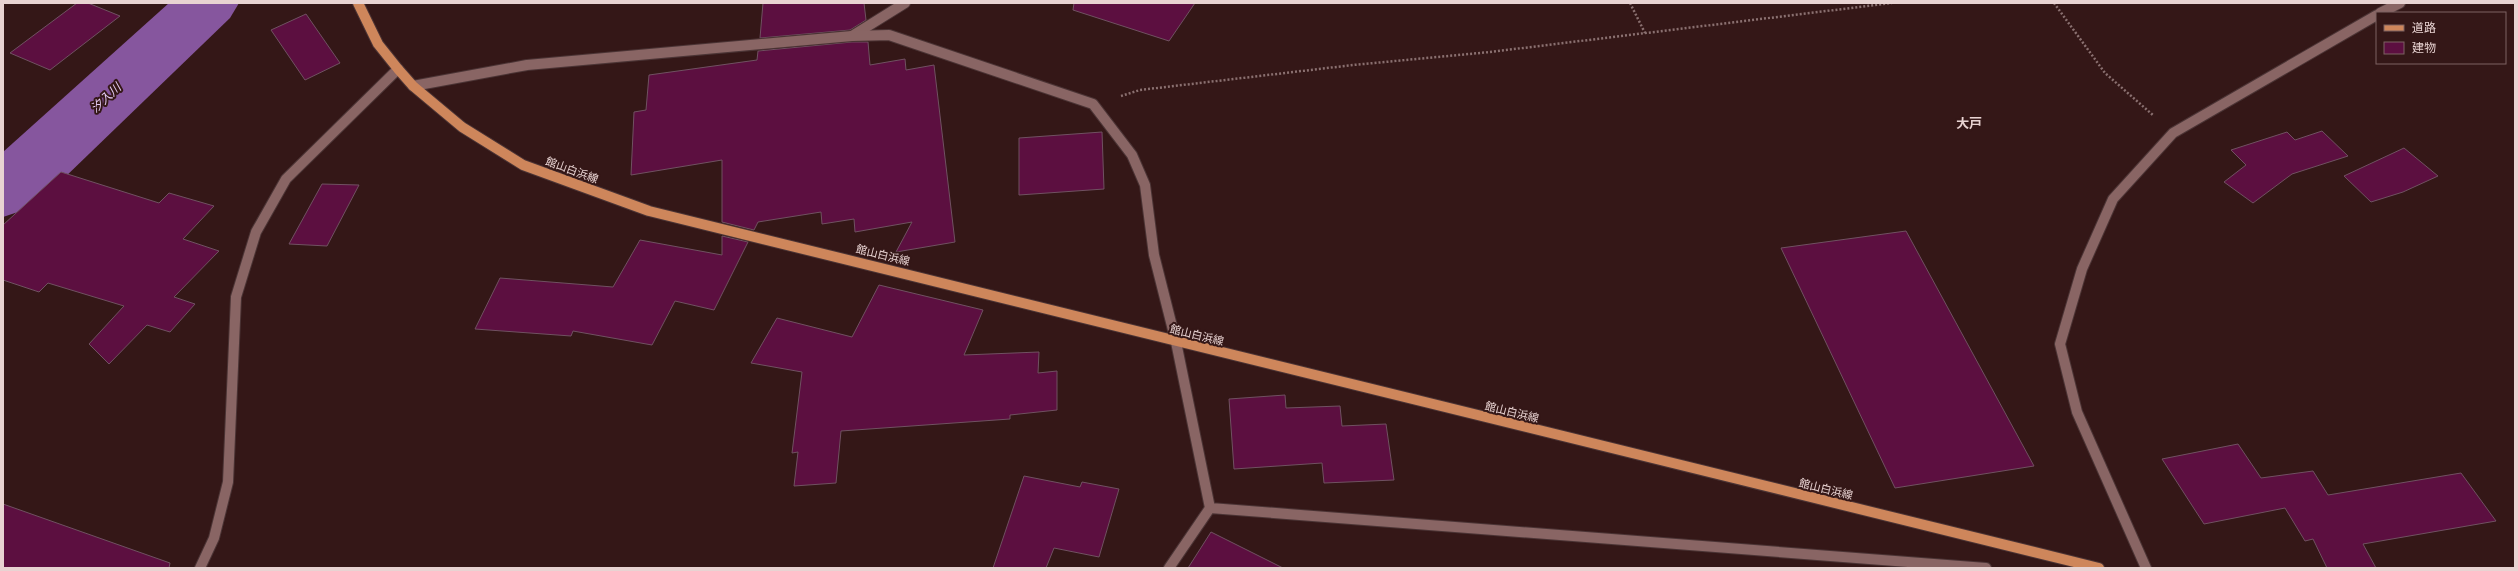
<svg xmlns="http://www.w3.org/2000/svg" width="2518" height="571" font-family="'DM Sans','Noto Sans JP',sans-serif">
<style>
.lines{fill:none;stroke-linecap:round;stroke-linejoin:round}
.river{fill:#86569e;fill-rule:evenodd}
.building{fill:#5c0f40;stroke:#705161}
.service-casing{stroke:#4b3435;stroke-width:12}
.minor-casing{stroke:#4b3435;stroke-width:12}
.tertiary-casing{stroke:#4b3435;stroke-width:12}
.primary-casing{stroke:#4b3435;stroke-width:12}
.path{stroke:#8a7070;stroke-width:2.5;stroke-dasharray:2 2;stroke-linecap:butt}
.service{stroke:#896564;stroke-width:10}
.minor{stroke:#896564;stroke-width:10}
.tertiary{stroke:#896564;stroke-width:10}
.primary{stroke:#ce865b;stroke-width:10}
.labels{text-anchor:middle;stroke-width:4;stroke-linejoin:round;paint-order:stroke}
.street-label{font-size:11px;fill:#e8d3d2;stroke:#341717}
.water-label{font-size:12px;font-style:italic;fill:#e6cdf5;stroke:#341717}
.quarter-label{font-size:13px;font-weight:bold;fill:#e8d3d2;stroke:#341717}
</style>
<rect width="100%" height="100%" fill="#341717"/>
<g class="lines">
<!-- river -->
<path class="river" d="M 169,3 L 239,3 L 230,18 L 62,180 L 27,209 L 3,217 L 3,152 Z"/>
</g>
<!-- building -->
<path class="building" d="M 77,3 L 88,3 L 120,16 L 50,70 L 10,53 Z
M 763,3 L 864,3 L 866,20 L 850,30 L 760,38 Z
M 1074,3 L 1195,3 L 1169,41 L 1073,10 Z
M 306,14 L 340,63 L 305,80 L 271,30 Z
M 852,42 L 868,42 L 870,65 L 905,59 L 906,70 L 934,65 L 955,242 L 896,252 L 912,222 L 855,232 L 854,219 L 822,224 L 821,212 L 758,222 L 754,230 L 722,222 L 722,160 L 631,175 L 634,112 L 646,110 L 649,75 L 757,60 L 758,51 Z
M 2322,131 L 2348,156 L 2292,174 L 2253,203 L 2224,182 L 2246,165 L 2231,150 L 2287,132 L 2295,140 Z
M 1102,132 L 1104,189 L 1019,195 L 1019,138 Z
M 2404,148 L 2438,176 L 2403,192 L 2371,202 L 2344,176 Z
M 61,172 L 159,203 L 169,193 L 214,206 L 183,239 L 219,251 L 174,297 L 195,304 L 170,332 L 147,325 L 109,364 L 89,344 L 124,306 L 48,283 L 39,292 L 3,280 L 3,225 Z
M 322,184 L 359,185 L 327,246 L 289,244 Z
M 1906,231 L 2034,466 L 1895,488 L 1781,248 Z
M 722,236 L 748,242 L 714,310 L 675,301 L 652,345 L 573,331 L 571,336 L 475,329 L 500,278 L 613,287 L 640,240 L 722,255 Z
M 879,285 L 983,310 L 964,355 L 1039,352 L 1038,373 L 1057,371 L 1057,410 L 1010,415 L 1010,419 L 841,431 L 836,483 L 794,486 L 798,452 L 792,453 L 802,372 L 751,363 L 777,318 L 852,337 Z
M 1285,395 L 1286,408 L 1340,406 L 1342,426 L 1386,424 L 1394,480 L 1324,483 L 1322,463 L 1234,469 L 1229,399 Z
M 2238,444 L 2261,478 L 2313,471 L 2328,495 L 2461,473 L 2496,521 L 2363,544 L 2376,568 L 2327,568 L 2313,539 L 2305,541 L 2285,508 L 2204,524 L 2162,459 Z
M 1024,476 L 1080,487 L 1082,482 L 1119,489 L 1099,557 L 1054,548 L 1046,568 L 993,568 Z
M 3,504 L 170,563 L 169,568 L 3,568 Z
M 1211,532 L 1283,568 L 1188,568 Z"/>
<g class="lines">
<!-- service casing -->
<g class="service-casing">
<path id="service" d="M 852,36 L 905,3
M 200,568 L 214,538 L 228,482 L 236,297 L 256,232 L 286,179 L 398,69"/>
</g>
<!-- minor casing -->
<g class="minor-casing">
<path id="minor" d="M 413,86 L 527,65 L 852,36 L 889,35 L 1093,104 L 1132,155 L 1145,185 L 1154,255 L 1176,342 L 1210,508 L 1169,568
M 1210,508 L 1986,568"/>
</g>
<!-- tertiary casing -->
<g class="tertiary-casing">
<path id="tertiary" d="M 2380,13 L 2400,3
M 2146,568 L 2077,412 L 2060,344 L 2082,269 L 2113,199 L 2173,133 L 2377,15"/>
</g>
<!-- primary casing -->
<g class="primary-casing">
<path id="primary" d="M 358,3 L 378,44 L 398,69 L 413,86 L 462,127 L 523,165 L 649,211 L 2099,568"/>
</g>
<!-- path -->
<path class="path" d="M 1630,3 L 1645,33
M 2054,3 L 2105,73 L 2154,116
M 1121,96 L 1140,90 L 1353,65 L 1490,52 L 1892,3"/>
<!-- service -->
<use href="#service" class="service"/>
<!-- minor -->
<use href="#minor" class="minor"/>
<!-- tertiary -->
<use href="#tertiary" class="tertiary"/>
<!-- primary -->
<use href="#primary" class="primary"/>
</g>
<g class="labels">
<!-- street labels -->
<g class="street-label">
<text transform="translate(572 170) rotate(20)" y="4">館山白浜線</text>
<text transform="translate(883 255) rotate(14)" y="4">館山白浜線</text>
<text transform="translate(1197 335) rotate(14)" y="4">館山白浜線</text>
<text transform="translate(1512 412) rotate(14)" y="4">館山白浜線</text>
<text transform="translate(1826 489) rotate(14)" y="4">館山白浜線</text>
</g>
<!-- water labels -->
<g class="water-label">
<text transform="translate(106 98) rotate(-43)" y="4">汐入川</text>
</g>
<!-- quarter labels -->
<g class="quarter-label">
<text x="1969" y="128">大戸</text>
</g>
</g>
<!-- border -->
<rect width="2518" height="571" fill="none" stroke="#e8d3d2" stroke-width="8"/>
<!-- legend -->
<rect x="2376" y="12" width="130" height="52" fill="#341717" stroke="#7c6262"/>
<rect x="2384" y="25" width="20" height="6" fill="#ce865b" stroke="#7c6262"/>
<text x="2412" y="32" font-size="12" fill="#e8d3d2">道路</text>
<rect x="2384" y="42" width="20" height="12" fill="#5c0f40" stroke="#7c6262"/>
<text x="2412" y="52" font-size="12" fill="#e8d3d2">建物</text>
</svg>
